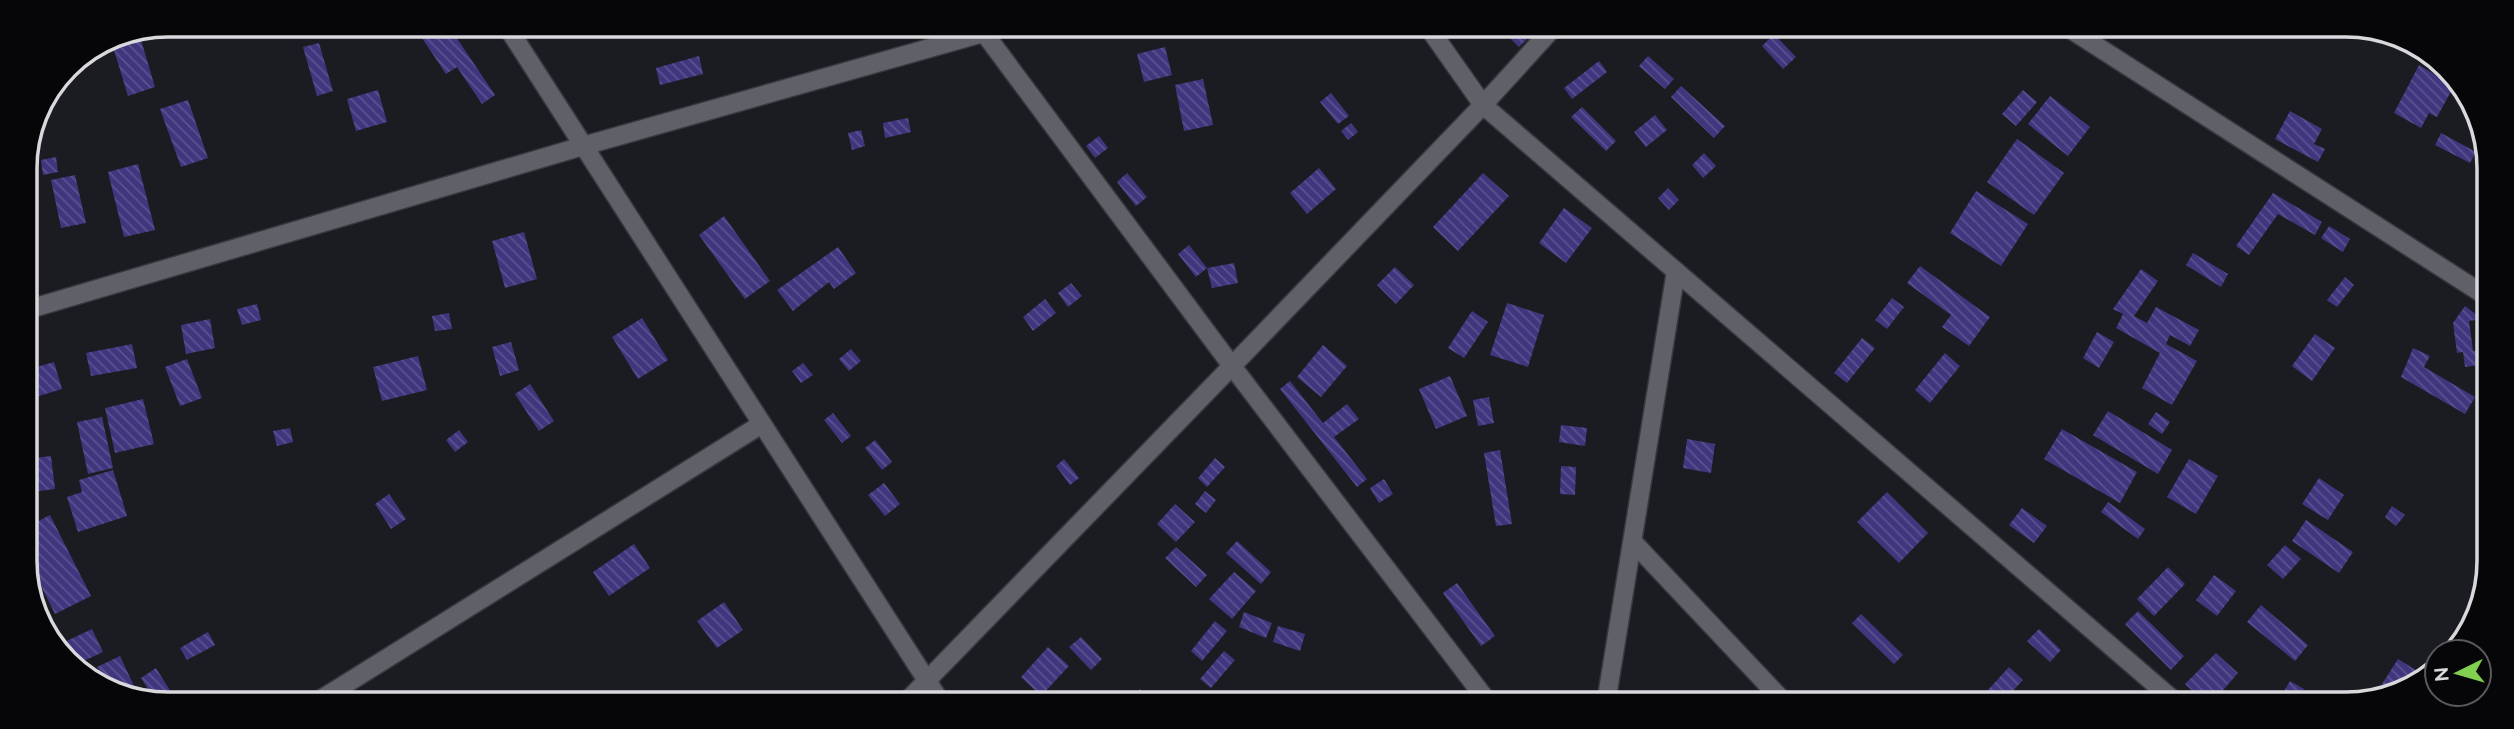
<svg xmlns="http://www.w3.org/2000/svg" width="2514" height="729" font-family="Raleway,sans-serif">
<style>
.building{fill:url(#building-back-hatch)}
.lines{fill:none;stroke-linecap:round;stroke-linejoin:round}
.minor-casing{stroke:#38383d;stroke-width:21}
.tertiary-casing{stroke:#38383d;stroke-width:21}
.minor{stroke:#606068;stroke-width:18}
.tertiary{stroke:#606068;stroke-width:18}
.rim{fill:none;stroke:#d8d8dd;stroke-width:3.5}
</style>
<defs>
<pattern id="building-back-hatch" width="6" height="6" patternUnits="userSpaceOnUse" patternTransform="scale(1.75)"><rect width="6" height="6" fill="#3f367e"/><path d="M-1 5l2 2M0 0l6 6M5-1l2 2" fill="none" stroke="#5a5290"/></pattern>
</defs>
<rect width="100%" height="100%" fill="#1b1b22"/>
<!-- building -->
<path class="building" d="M 168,24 L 182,25 L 183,32 L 160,38 L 157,27 Z
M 422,25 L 448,25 L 495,95 L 482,104 L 457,67 L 446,74 L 416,29 Z
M 729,26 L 763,26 L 763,27 L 732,35 Z
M 1515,27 L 1539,27 L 1519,47 L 1507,35 Z
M 138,30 L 155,87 L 128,96 L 110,37 Z
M 1774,34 L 1796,57 L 1783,69 L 1762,46 Z
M 319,43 L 333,91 L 317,96 L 303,47 Z
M 1165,47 L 1172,75 L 1144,82 L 1137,54 Z
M 699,56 L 703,74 L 660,85 L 656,68 Z
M 1648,56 L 1674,79 L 1665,89 L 1639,66 Z
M 1599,61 L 1607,72 L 1572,99 L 1564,88 Z
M 2419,65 L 2454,86 L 2437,117 L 2429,113 L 2421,128 L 2394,113 Z
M 1203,79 L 1213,125 L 1184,131 L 1175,85 Z
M 1681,86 L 1725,126 L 1714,138 L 1671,97 Z
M 378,90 L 387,122 L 356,131 L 347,99 Z
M 2023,90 L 2037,102 L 2016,126 L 2002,114 Z
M 1331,93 L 1349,116 L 1338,124 L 1320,102 Z
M 2050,96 L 2090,127 L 2068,156 L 2028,124 Z
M 188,100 L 208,158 L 181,167 L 160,109 Z
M 1582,107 L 1616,141 L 1606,151 L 1571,117 Z
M 2290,111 L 2322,129 L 2314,144 L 2325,149 L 2318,162 L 2275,139 Z
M 1655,115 L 1667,130 L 1646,147 L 1634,132 Z
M 908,118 L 911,132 L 885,138 L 883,123 Z
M 1351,123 L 1358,132 L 1348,140 L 1341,131 Z
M 861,130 L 865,146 L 852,150 L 848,133 Z
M 2441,133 L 2476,152 L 2470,163 L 2435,145 Z
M 1099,136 L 1108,148 L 1095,158 L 1086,146 Z
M 2017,139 L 2064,173 L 2034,215 L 1987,182 Z
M 1704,153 L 1716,166 L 1703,178 L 1692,165 Z
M 56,157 L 58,172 L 43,175 L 41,160 Z
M 138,164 L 155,230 L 124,237 L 108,172 Z
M 1319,168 L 1336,189 L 1307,214 L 1290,193 Z
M 1127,173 L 1147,197 L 1136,206 L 1117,182 Z
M 1483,173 L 1509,196 L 1458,251 L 1433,227 Z
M 75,175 L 86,223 L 61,228 L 51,180 Z
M 1668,188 L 1679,200 L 1669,210 L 1658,198 Z
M 1976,191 L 2028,224 L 2001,266 L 1950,233 Z
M 2273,193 L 2322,222 L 2315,235 L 2278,214 L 2249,255 L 2236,246 Z
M 1564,208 L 1592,228 L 1566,263 L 1539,243 Z
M 724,216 L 770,281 L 745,299 L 699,235 Z
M 2329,226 L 2350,239 L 2343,252 L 2321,238 Z
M 524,232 L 537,279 L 505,288 L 492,241 Z
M 1189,245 L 1207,268 L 1196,277 L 1178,254 Z
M 838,247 L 856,273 L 834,289 L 829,282 L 793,311 L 777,290 Z
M 2193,253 L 2228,274 L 2221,287 L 2186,265 Z
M 1234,263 L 1238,283 L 1212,288 L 1207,268 Z
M 1920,266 L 1990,317 L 1969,346 L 1942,327 L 1951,315 L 1907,283 Z
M 1395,267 L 1414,285 L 1396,304 L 1377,285 Z
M 2141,269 L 2158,281 L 2134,316 L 2147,323 L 2156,307 L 2199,330 L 2190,346 L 2170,335 L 2166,344 L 2197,361 L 2172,405 L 2142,388 L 2160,353 L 2116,328 L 2123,314 L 2113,309 Z
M 2345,277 L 2354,285 L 2337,307 L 2327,300 Z
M 1071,283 L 1082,296 L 1068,307 L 1058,293 Z
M 1892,298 L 1904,307 L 1887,329 L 1875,320 Z
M 1045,299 L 1056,313 L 1033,331 L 1023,317 Z
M 1507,303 L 1544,315 L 1528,367 L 1490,355 Z
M 257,304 L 261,320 L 242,325 L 237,309 Z
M 2465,306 L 2482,319 L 2469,321 L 2473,351 L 2486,349 L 2486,364 L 2465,367 L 2463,352 L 2457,353 L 2453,323 Z
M 1472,311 L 1488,322 L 1464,358 L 1448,348 Z
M 449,313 L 452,329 L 435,331 L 432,316 Z
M 642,318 L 668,360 L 638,379 L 612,337 Z
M 210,319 L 215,348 L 186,354 L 181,325 Z
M 2097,332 L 2114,342 L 2099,368 L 2083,358 Z
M 2315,334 L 2335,348 L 2312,381 L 2292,366 Z
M 1862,338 L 1875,348 L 1847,383 L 1834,373 Z
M 511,342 L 519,370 L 500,376 L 492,347 Z
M 132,344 L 137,368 L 91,376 L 86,353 Z
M 1323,345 L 1347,366 L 1321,397 L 1297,377 Z
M 2413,348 L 2430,356 L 2424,367 L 2475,397 L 2465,414 L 2401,377 Z
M 851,349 L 861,361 L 849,371 L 839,359 Z
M 1945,353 L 1960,366 L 1930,403 L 1915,390 Z
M 418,356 L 427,390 L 382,401 L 373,367 Z
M 187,359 L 202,398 L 180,406 L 165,367 Z
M 54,362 L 62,389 L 26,400 L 26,370 Z
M 803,363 L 813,375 L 801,383 L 792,371 Z
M 1450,376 L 1467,416 L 1436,429 L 1419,389 Z
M 1290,381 L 1323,423 L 1347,404 L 1359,419 L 1334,437 L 1367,479 L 1357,487 L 1280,389 Z
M 530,384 L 554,421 L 539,431 L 515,394 Z
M 1489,397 L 1494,423 L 1478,426 L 1473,400 Z
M 143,399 L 154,444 L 115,453 L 105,408 Z
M 2108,411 L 2172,450 L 2158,474 L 2093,435 Z
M 2156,412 L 2170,422 L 2162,434 L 2148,424 Z
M 833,413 L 851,436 L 842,443 L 824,420 Z
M 102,417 L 113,468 L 88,474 L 77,422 Z
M 1561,425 L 1587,428 L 1585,446 L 1559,442 Z
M 290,428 L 293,442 L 277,446 L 273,431 Z
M 2062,429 L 2137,472 L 2120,503 L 2044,459 Z
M 459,430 L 468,442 L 455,452 L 446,440 Z
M 1687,439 L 1715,444 L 1711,473 L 1683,468 Z
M 875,440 L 892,462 L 882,470 L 865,448 Z
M 1500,450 L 1512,524 L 1496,526 L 1484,453 Z
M 51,456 L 55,489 L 39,491 L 35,458 Z
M 1215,458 L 1225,467 L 1207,487 L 1198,478 Z
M 1064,459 L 1079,478 L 1070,485 L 1056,466 Z
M 2189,459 L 2218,476 L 2196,514 L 2167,497 Z
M 1561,466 L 1576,467 L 1575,495 L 1560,494 Z
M 113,470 L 127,516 L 78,532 L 67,497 L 82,492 L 79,480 Z
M 2319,478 L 2344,495 L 2328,520 L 2302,504 Z
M 1384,479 L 1393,494 L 1379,503 L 1370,488 Z
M 884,483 L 900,504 L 885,516 L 868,495 Z
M 1205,491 L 1216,500 L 1206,513 L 1195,504 Z
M 1887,492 L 1928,533 L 1899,563 L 1857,522 Z
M 389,494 L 406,519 L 391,529 L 375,504 Z
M 2108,502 L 2145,529 L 2138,539 L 2101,512 Z
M 1175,504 L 1195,522 L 1176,542 L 1157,524 Z
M 2392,506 L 2405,515 L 2396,526 L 2385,517 Z
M 2022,508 L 2047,526 L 2034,543 L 2009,525 Z
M 50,515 L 91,596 L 55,614 L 27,558 L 27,527 Z
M 2306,520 L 2353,552 L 2339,573 L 2292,541 Z
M 1237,541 L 1271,572 L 1261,584 L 1226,553 Z
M 634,544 L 650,568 L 609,596 L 593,572 Z
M 2285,545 L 2301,559 L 2283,579 L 2267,565 Z
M 1176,547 L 1207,575 L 1196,587 L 1165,558 Z
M 2168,567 L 2185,584 L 2154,616 L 2137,599 Z
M 1234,572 L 1256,591 L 1232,619 L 1209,599 Z
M 2214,575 L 2236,591 L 2217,616 L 2196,600 Z
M 1457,583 L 1495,636 L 1481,646 L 1443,593 Z
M 724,602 L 743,630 L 717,648 L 697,621 Z
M 2261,605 L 2308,645 L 2295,661 L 2247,622 Z
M 2138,611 L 2184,656 L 2171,670 L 2125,624 Z
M 1244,612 L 1272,623 L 1266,638 L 1239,627 Z
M 1861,614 L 1903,655 L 1894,664 L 1852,623 Z
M 1215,621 L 1227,631 L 1202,661 L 1191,651 Z
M 1278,626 L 1305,634 L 1300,651 L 1273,642 Z
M 92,629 L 103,652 L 75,665 L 60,656 L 56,646 Z
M 2039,629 L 2061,650 L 2050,662 L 2027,641 Z
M 208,632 L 215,645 L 187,660 L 180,648 Z
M 1081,637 L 1102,659 L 1091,670 L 1069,647 Z
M 1048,647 L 1069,666 L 1041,696 L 1021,677 Z
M 1224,651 L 1235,660 L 1211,688 L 1200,679 Z
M 2216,653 L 2238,673 L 2211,704 L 2206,704 L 2185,684 Z
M 120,656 L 140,699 L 139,700 L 131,700 L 105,683 L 97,667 Z
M 2398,659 L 2427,677 L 2377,696 L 2375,695 Z
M 2009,667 L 2023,680 L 2002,703 L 1999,703 L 1986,692 Z
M 156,668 L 176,700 L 155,700 L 141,678 Z
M 2290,681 L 2304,689 L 2297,701 L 2283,693 Z
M 1140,689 L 1150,702 L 1130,702 L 1127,698 Z"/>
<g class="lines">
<!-- minor casing -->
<g class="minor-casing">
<path id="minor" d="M 979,26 L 1232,366 L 1488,702
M 1428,27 L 1483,105 L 2178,704
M 2070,29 L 2486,296
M 26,310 L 583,146 L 983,33 L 999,26
M 1633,542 L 1785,703
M 320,700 L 762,424
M 907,701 L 1232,366 L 1483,105 L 1554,27
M 1606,703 L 1676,271"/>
</g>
<!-- tertiary casing -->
<g class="tertiary-casing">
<path id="tertiary" d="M 506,25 L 940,701"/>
</g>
<!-- minor -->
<use href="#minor" class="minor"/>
<!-- tertiary -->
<use href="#tertiary" class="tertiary"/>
</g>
<!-- crop -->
<path d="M0 0H2514V729H0ZM168 37H2346A131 131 0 0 1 2477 168V561A131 131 0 0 1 2346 692H168A131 131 0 0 1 37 561V168A131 131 0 0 1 168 37Z" fill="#060609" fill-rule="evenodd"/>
<path class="rim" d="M168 37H2346A131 131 0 0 1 2477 168V561A131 131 0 0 1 2346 692H168A131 131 0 0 1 37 561V168A131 131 0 0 1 168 37Z"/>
<!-- north arrow -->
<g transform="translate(2458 673) rotate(265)"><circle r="33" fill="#060609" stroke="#5a5a5e" stroke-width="2"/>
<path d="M0-5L12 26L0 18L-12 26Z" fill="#81d050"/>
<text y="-10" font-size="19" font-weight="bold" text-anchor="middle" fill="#d8d8dd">N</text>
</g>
</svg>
